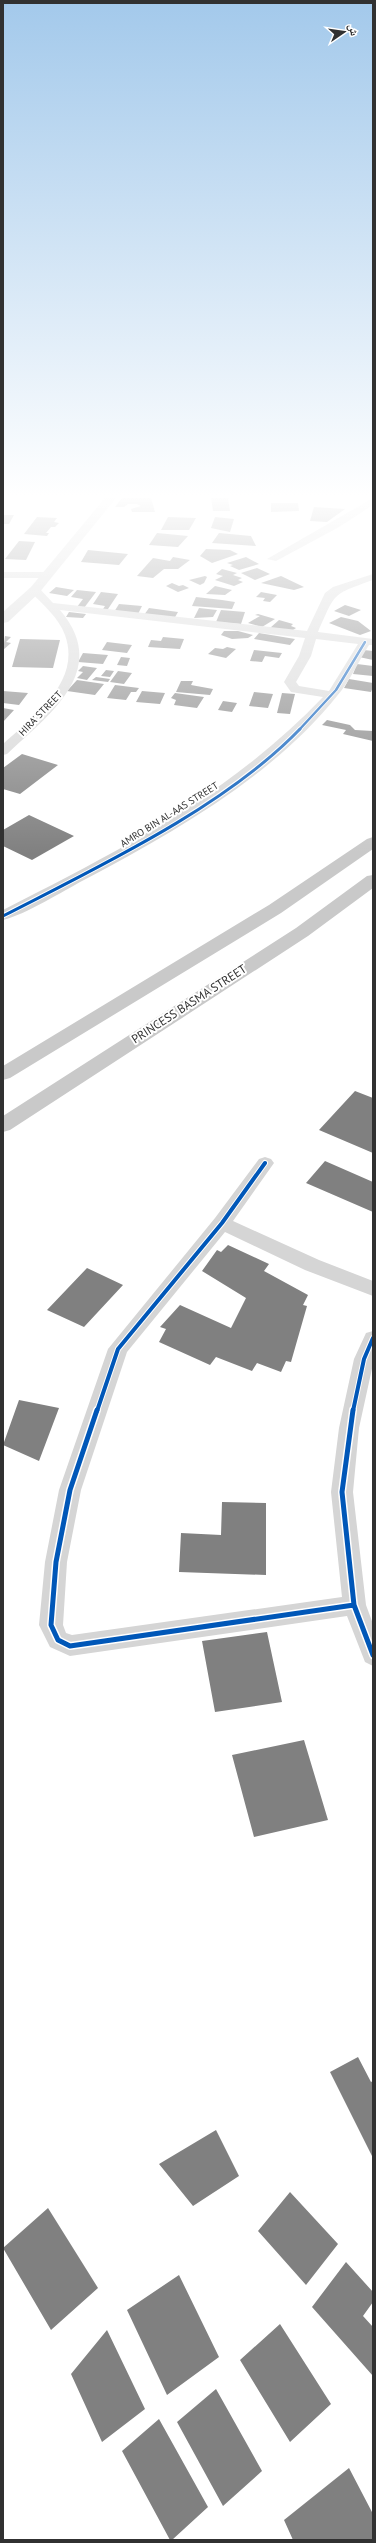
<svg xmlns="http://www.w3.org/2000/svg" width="376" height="2543" font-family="'PT Sans','Noto Naskh Arabic',sans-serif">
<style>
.building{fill:#808080}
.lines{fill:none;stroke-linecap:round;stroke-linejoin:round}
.minor{fill:#d5d5d5;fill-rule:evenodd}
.tertiary{fill:#d5d5d5;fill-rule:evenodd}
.primary{fill:#c9c9c9;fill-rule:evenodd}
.cycleway-far3-casing{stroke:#fff;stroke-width:4}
.cycleway-far2-casing{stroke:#fff;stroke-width:5}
.cycleway-far1-casing{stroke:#fff;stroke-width:6}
.cycleway-casing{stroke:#fff;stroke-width:8}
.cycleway-far3{stroke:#0057b8;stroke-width:2.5}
.cycleway-far2{stroke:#0057b8;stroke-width:3}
.cycleway-far1{stroke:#0057b8;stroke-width:4}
.cycleway{stroke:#0057b8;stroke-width:5}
.labels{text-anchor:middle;stroke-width:4;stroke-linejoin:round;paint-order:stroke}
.far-street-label{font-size:10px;fill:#313131;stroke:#fff}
.street-label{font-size:12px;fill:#313131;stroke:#fff}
</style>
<rect width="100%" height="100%" fill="#fff"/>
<!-- building -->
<path class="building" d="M 122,498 L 151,498 L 155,512 L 132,512 L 131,509 L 141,506 L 137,504 L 128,504 L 124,507 L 115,507 Z
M 211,498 L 228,498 L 230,511 L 213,511 Z
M 271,503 L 298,503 L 299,511 L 271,512 Z
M 314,507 L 345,509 L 327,522 L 310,521 Z
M 3,515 L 14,515 L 9,524 L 3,524 Z
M 37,517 L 57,518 L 54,522 L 59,523 L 55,527 L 51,527 L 46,533 L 49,533 L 47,536 L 24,534 Z
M 168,517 L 196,518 L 189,530 L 161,530 Z
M 215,517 L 234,519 L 230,532 L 211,528 Z
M 157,533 L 188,536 L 178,547 L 149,545 Z
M 219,533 L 251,536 L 256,546 L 212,543 Z
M 19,541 L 35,542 L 26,560 L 5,559 Z
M 206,549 L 230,550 L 238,554 L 212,563 L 200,556 Z
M 88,550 L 128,554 L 119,565 L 81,562 Z
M 173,557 L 190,560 L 178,569 L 164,569 L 153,578 L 137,576 L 153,558 L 170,561 Z
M 246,557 L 259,564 L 239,570 L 230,566 L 233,565 L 227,563 Z
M 257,568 L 270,574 L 255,580 L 241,573 Z
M 222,569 L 237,573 L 233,575 L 242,578 L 238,580 L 243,582 L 234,586 L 215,580 L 223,576 L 216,574 Z
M 205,576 L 207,577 L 204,583 L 200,585 L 189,580 Z
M 281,576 L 304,587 L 294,590 L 261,583 Z
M 172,583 L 179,586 L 183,585 L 189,588 L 178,592 L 166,586 Z
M 215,586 L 232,590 L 225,595 L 206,594 Z
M 56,587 L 74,590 L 67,596 L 49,593 Z
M 77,590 L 96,592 L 84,608 L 77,607 L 83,599 L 71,597 Z
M 101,592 L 118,594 L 108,609 L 103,609 L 105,606 L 93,604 Z
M 261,592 L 277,595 L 270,602 L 263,601 L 265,598 L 256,597 Z
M 196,597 L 222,600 L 235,602 L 232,609 L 192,606 Z
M 119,604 L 142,606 L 138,614 L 114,612 Z
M 345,605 L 361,610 L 349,616 L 334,611 Z
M 149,608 L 178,612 L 174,619 L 144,615 Z
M 199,608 L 217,610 L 213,617 L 194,618 Z
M 221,610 L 245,612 L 241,624 L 216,622 Z
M 69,612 L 86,614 L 83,618 L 66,617 Z
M 258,614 L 275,619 L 262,627 L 248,623 L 260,616 L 255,615 Z
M 341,617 L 358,621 L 371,631 L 360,635 L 329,623 Z
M 279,620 L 293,624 L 291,626 L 296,628 L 290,632 L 270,628 Z
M 224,631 L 238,631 L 253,635 L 248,638 L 232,639 L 221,635 Z
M 259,633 L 295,639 L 290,645 L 254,639 Z
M 5,636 L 11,637 L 6,642 L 11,643 L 3,650 Z
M 163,637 L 184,639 L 180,649 L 148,647 L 151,640 L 161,641 Z
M 20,639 L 60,640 L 53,668 L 12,667 Z
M 107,642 L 132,645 L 127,653 L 102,650 Z
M 227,647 L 236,649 L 226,658 L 208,654 L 215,648 L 223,649 Z
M 254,650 L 282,653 L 279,658 L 265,656 L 262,662 L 250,661 Z
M 364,650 L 373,651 L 373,660 L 359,657 Z
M 83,653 L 108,655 L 103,664 L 78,662 Z
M 121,657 L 130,658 L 127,666 L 117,665 Z
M 357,664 L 373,666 L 373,676 L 353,674 Z
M 83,666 L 97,668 L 87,680 L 77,678 L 83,672 L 78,671 Z
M 106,670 L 114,671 L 110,677 L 101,676 Z
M 118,671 L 132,673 L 124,684 L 110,682 Z
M 96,677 L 110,679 L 108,682 L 92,680 Z
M 349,679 L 373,683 L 373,687 L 371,692 L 344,688 Z
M 77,680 L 104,684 L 95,695 L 67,691 Z
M 181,681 L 193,681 L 191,685 L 213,689 L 210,695 L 176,692 Z
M 115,685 L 139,688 L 136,692 L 131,692 L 126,700 L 107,698 Z
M 3,691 L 28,693 L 19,705 L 3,703 Z
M 142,691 L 165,693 L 160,704 L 136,702 Z
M 254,692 L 273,694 L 268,708 L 249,706 Z
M 175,693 L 204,697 L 197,708 L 174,705 L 176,700 L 171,698 Z
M 282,693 L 295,694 L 290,714 L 277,713 Z
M 223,701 L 237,703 L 232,712 L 218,710 Z
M 3,708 L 14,710 L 3,722 Z
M 327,720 L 350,725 L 355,730 L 373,731 L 373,741 L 343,734 L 346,730 L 322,725 Z
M 22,754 L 58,765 L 20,794 L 3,789 L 3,768 Z
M 29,815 L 74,836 L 32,860 L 3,846 L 3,830 Z
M 355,1091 L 373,1098 L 373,1153 L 319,1130 Z
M 325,1161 L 373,1182 L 373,1212 L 306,1183 Z
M 228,1245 L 269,1264 L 264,1271 L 308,1295 L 303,1305 L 307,1306 L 291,1362 L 286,1361 L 281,1372 L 257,1363 L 252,1371 L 216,1357 L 210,1365 L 159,1342 L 166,1329 L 160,1327 L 180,1305 L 231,1328 L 246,1298 L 202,1271 L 217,1250 L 221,1252 Z
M 87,1268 L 123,1285 L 84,1327 L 47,1310 Z
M 19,1400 L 59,1408 L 39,1461 L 3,1445 Z
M 222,1502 L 266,1503 L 266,1575 L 179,1572 L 181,1533 L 221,1535 Z
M 267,1632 L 282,1702 L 215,1712 L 202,1641 Z
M 304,1740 L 328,1820 L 254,1837 L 232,1755 Z
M 358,2057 L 371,2082 L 373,2081 L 373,2158 L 330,2072 Z
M 216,2130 L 239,2176 L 193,2206 L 159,2164 Z
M 290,2192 L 338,2244 L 306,2285 L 258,2231 Z
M 48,2208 L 98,2288 L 51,2330 L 3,2248 Z
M 346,2262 L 373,2292 L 373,2302 L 363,2316 L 373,2327 L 373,2376 L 312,2307 Z
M 179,2275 L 219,2357 L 167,2395 L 127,2310 Z
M 280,2324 L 331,2404 L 290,2442 L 240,2360 Z
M 107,2330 L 145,2409 L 102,2442 L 71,2374 Z
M 216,2389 L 262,2471 L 223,2506 L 177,2422 Z
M 159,2419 L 208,2507 L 172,2540 L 170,2540 L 122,2451 Z
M 349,2468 L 373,2514 L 373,2540 L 293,2540 L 284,2520 Z"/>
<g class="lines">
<!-- minor -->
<path class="minor" d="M 373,498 L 373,505 L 339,527 L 276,561 L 267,559 Z
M 3,572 L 47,572 L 52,575 L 47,578 L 3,578 Z
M 373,574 L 373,580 C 331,595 336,592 318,632 L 373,639 L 373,645 L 369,645 C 358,662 350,681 337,696 C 272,777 174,832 84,880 C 61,892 27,914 3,920 L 3,910 C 121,850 230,794 323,697 L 291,692 L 284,682 L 299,656 L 305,638 L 60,610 C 111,670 50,714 7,754 L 3,755 L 3,744 C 33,717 82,682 65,635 C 59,618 43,605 31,592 L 31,588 L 39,588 L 53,603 L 307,631 L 325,593 L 333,587 ZM 316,639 L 358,644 L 329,691 L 299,686 L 296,682 L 311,656 Z
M 265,1157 L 271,1159 L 274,1163 L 233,1221 L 319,1260 L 373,1281 L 373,1296 L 305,1270 L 225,1232 L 127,1352 L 81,1490 L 67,1562 L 63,1625 L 66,1633 L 72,1635 L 342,1597 L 331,1492 L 339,1428 L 354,1359 L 366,1333 L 373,1331 L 373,1364 L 359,1428 L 353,1492 L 366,1605 L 373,1624 L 373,1666 L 365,1662 L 347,1616 L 70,1656 L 50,1647 L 39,1625 L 45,1562 L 59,1490 L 108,1349 L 215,1218 L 259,1159 Z"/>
<!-- tertiary -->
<path class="tertiary" d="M 105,498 L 116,498 L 39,593 L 8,622 L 3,623 L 3,612 L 31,587 Z"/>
<!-- primary -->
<path class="primary" d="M 373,837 L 373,849 L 281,913 L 10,1078 L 3,1080 L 3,1066 L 269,905 L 367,839 Z
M 373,875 L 373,888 L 308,936 L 10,1130 L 3,1132 L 3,1116 L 296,928 L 367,876 Z"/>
<!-- cycleway-far3 casing -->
<g class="cycleway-far3-casing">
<path id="cycleway-far3" d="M 299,730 L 336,690 L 365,642"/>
</g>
<!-- cycleway-far2 casing -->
<g class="cycleway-far2-casing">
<path id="cycleway-far2" d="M 3,916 C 100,866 225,807 300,729"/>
</g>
<!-- cycleway-far1 casing -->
<g class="cycleway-far1-casing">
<path id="cycleway-far1" d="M 97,1411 L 118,1349 L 222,1223 L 265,1163
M 353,1411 L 364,1359 L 373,1338"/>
</g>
<!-- cycleway casing -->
<g class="cycleway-casing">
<path id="cycleway" d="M 97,1410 L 70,1490 L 56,1562 L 51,1625 L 58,1640 L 70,1646 L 354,1605
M 353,1410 L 342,1492 L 354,1605 L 373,1655"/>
</g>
<!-- cycleway-far3 -->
<use href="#cycleway-far3" class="cycleway-far3"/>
<!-- cycleway-far2 -->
<use href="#cycleway-far2" class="cycleway-far2"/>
<!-- cycleway-far1 -->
<use href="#cycleway-far1" class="cycleway-far1"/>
<!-- cycleway -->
<use href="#cycleway" class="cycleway"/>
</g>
<!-- sky -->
<linearGradient id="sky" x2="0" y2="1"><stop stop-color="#a3c9eb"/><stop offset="0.58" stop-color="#fff"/><stop offset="1" stop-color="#fff" stop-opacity="0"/></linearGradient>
<rect width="376" height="854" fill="url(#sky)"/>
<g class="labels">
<!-- far-street labels -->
<g class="far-street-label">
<text transform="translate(40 713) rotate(-46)" y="4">HIRA' STREET</text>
<text transform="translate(169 814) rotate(-32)" y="4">AMRO BIN AL-AAS STREET</text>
</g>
<!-- street labels -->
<g class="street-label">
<text transform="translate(189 1004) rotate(-33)" y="4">PRINCESS BASMA STREET</text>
</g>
</g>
<!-- border -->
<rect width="376" height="2543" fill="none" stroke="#313131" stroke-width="8"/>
<!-- north arrow -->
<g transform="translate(344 32) rotate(77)" stroke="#ffffff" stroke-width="3" paint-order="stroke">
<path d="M0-3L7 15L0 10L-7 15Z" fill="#313131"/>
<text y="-6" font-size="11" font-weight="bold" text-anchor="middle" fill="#313131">ش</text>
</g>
</svg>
